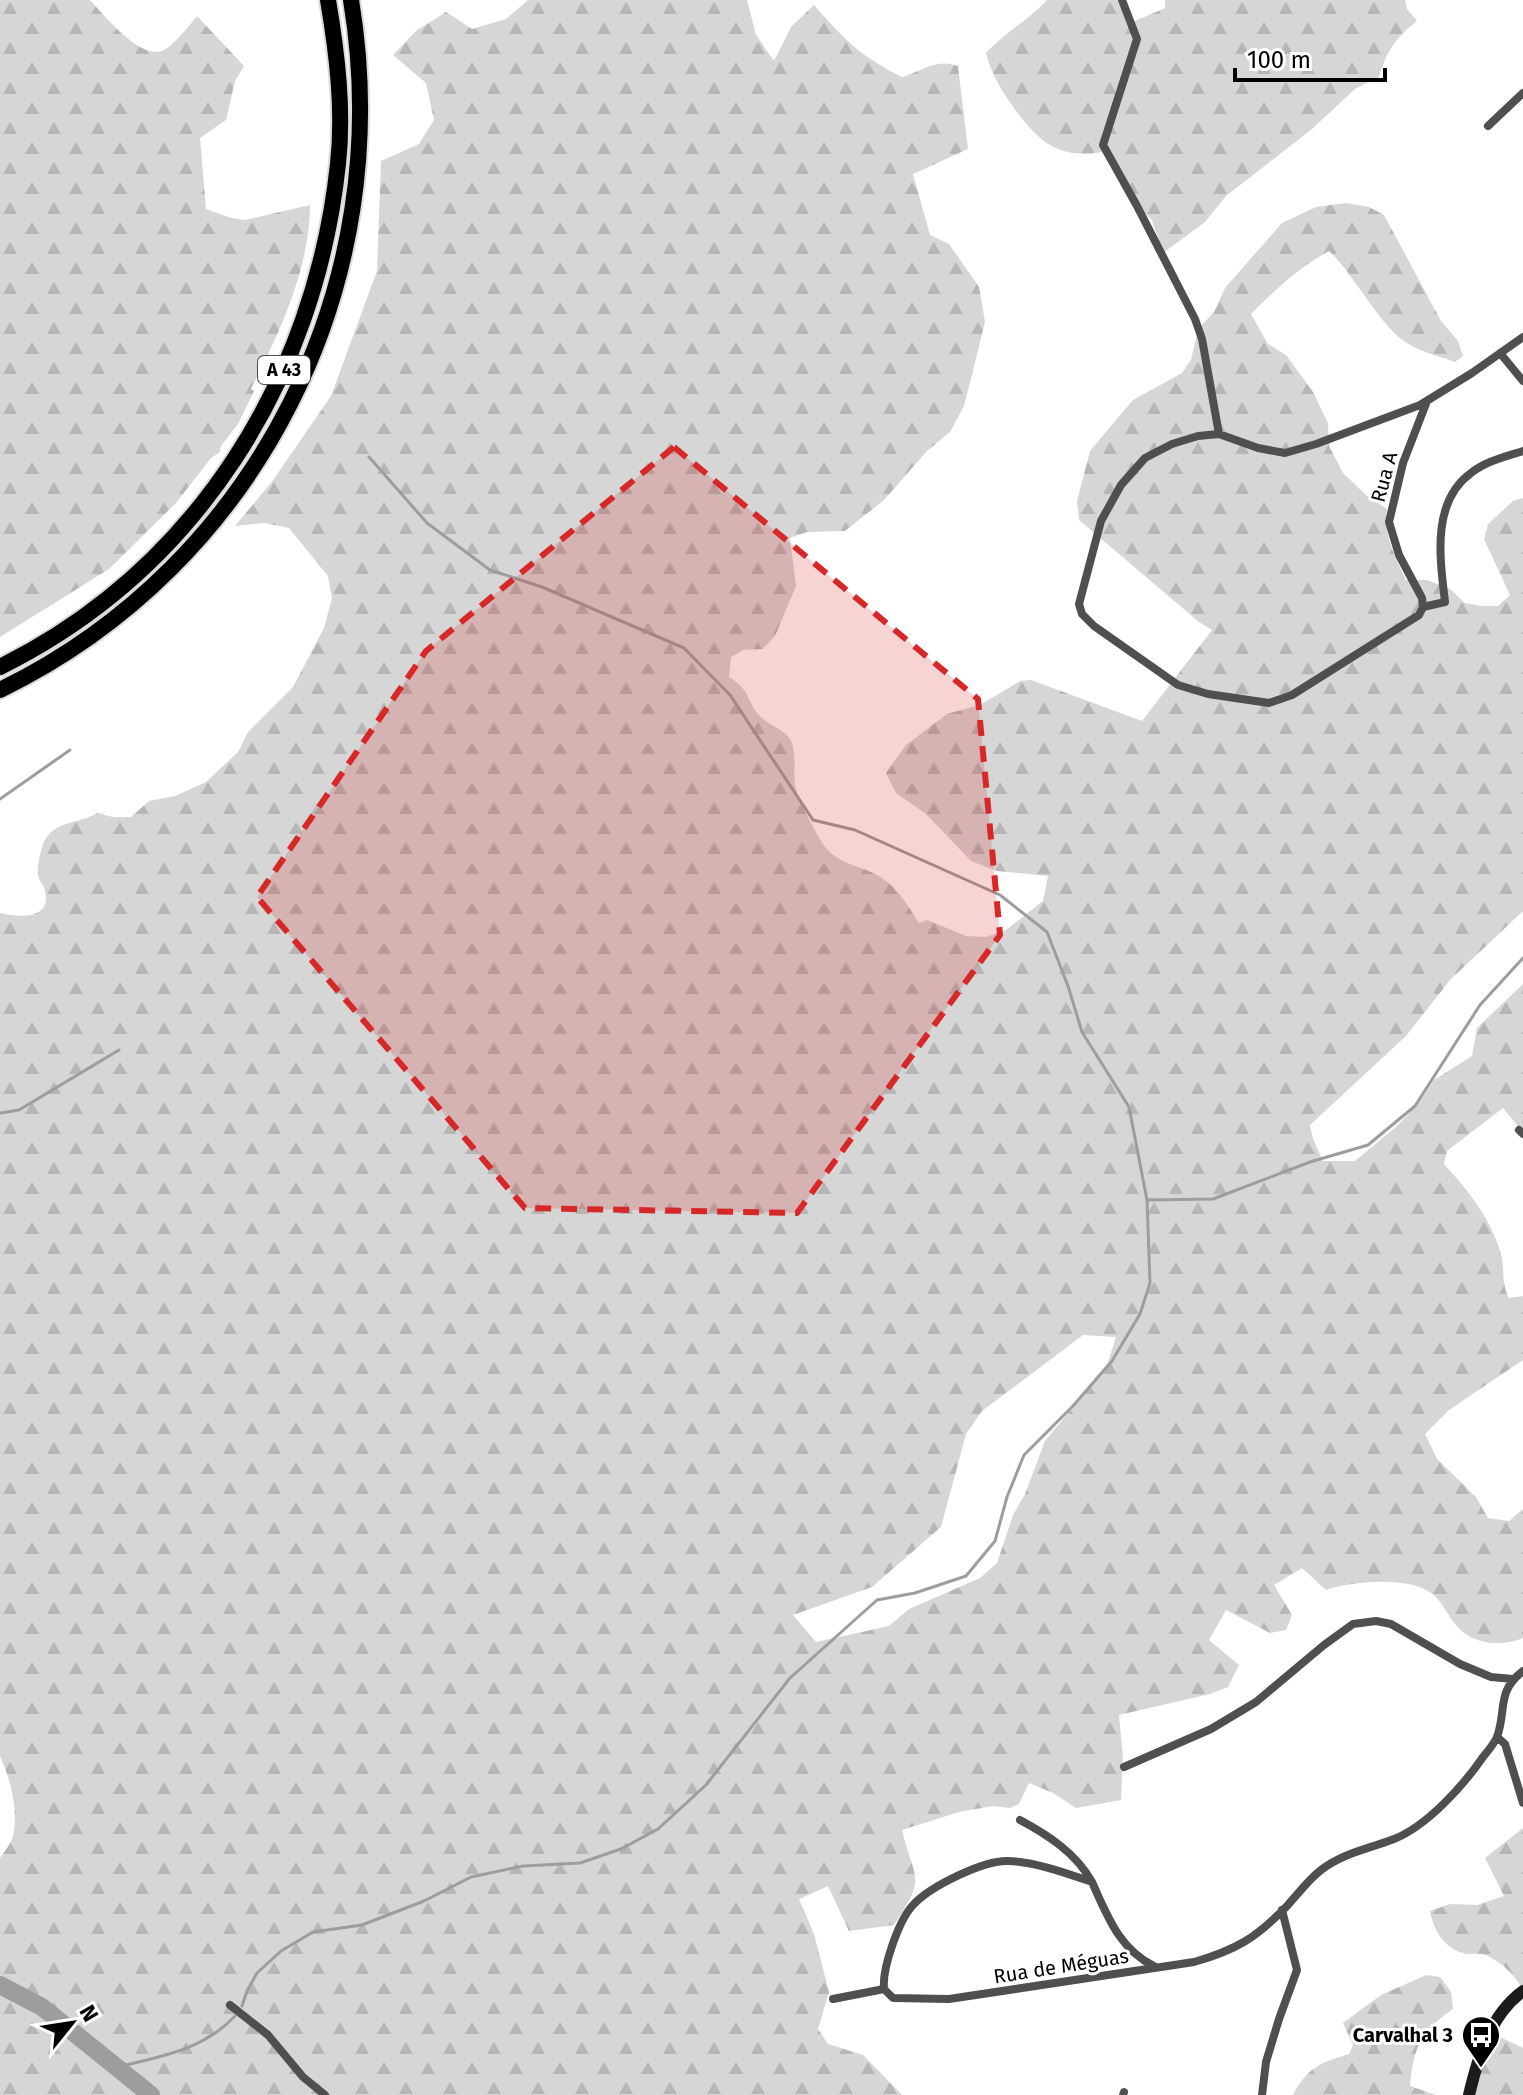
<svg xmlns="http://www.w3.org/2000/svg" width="1523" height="2095" font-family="'Fira Sans',sans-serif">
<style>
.forest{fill:url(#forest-firs);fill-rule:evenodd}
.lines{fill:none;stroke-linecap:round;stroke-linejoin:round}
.stream{stroke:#9d9d9d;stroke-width:3}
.river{stroke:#9d9d9d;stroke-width:18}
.highway-casing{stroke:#dbdbdb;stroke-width:20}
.street{stroke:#4f4f4f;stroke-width:8}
.secondary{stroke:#1c1c1c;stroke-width:12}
.highway{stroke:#000;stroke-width:16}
.marked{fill:#d62828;fill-opacity:0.2;stroke:#d62828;stroke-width:6;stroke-dasharray:16 10;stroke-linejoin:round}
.labels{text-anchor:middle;stroke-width:6;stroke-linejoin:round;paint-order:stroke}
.shield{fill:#fff;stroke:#4c4c4c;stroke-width:2}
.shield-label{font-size:18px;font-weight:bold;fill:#000}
.street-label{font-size:20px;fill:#000;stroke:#fff}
.poi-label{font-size:20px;font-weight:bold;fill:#000;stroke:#fff;text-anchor:end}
</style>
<defs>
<pattern id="forest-firs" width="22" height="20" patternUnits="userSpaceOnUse" patternTransform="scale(2)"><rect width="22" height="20" fill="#d6d6d6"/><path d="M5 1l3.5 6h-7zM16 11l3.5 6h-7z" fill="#b6b6b6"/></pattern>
</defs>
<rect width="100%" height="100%" fill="#fff"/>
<!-- forest -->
<path class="forest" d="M 0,0 L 90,0 C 105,16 143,64 166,49 C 177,41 188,27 197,16 L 244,66 L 235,81 L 226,120 L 200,138 L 206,209 L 231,218 L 245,220 L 310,205 C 310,268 279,334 251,389 L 254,391 L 238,424 L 221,446 L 220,452 L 211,458 L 176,503 L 109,569 L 0,637 Z
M 528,0 L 747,0 L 756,35 L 774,61 L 791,27 L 814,5 C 844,39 861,57 902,77 C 923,71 935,58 958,66 L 968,149 L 913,174 L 930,235 L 949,244 L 979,287 L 985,322 L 964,406 L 950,432 L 927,451 L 884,500 L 845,531 L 807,532 L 790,538 L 796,586 L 775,636 L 763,649 L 743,650 L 731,657 L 729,677 C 750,690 745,697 758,714 C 766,725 784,728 791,741 C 797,754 793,770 795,784 C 796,796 813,827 820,839 C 835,867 861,863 885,880 C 900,891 909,908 919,923 L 927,920 L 966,936 L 986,937 L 1006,930 L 1043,901 L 1048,876 L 997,871 L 971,861 L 926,814 L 896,793 L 886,773 L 906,745 L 947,714 L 980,705 L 1020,681 L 1031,680 L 1142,721 L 1212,630 L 1199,622 L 1079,520 L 1077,501 L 1090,451 L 1133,400 L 1182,373 L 1191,360 L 1198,329 L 1214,312 L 1225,288 L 1282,223 L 1316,207 L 1346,203 L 1369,207 L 1384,215 L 1441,321 L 1458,341 L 1463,356 L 1455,362 C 1439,356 1421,352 1407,343 C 1381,328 1355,275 1329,251 C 1298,268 1275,290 1251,314 L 1268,344 L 1286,355 L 1313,392 L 1328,423 L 1329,446 L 1343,473 L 1366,495 L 1387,509 C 1383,535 1395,557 1406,580 L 1427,580 L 1450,589 L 1465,603 L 1481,606 L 1498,606 L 1510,595 L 1484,539 L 1488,524 L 1513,501 L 1523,498 L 1523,911 L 1450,980 L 1406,1036 L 1310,1125 L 1313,1139 L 1323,1161 L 1355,1161 L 1397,1126 L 1418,1104 L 1434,1080 L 1472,1056 L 1477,1028 L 1523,984 L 1523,1132 L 1503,1108 L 1447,1151 L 1444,1164 C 1468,1190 1491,1219 1501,1254 C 1505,1270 1501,1283 1509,1298 L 1523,1296 L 1523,1360 L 1449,1410 L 1425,1434 L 1437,1459 L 1476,1497 L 1488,1518 L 1509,1521 L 1523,1509 L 1523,1638 C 1505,1646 1479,1645 1463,1632 C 1450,1622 1444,1602 1431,1593 C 1408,1576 1351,1581 1326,1590 L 1302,1568 L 1274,1585 L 1292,1615 L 1286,1630 L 1270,1633 L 1226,1610 L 1209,1640 L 1239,1665 L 1228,1687 L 1210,1694 L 1119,1715 L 1123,1758 L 1121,1800 L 1076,1808 L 1053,1793 L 1029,1783 L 1019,1804 L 1010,1808 L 993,1806 L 959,1812 L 902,1830 C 915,1883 927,1875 894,1925 L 849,1931 L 828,1886 L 799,1899 L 814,1934 L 829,1992 L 818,2029 L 828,2044 L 863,2055 L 902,2095 L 0,2095 L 0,1858 C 4,1852 11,1844 13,1836 C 19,1811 10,1778 0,1756 L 0,913 C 17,917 52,921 45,891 C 44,885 38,880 38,874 C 37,867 41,848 44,842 C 54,820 80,824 97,813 L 113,817 L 131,817 L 149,801 L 175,796 L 206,782 L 238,752 L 248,732 L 293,687 L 324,628 L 332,598 L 328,576 L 289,528 L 264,523 L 235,526 L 271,483 L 331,396 L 377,271 L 381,161 L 419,144 L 434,120 L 426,83 L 393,55 L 416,31 L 446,12 L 472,29 L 506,19 ZM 1083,1335 L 1116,1337 L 1106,1368 L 1045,1441 L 1025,1494 L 1013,1515 L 997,1563 L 980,1578 L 909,1609 L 889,1626 L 816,1642 L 793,1615 L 872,1587 L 941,1527 L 966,1434 L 982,1411 Z
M 1047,0 L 1117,0 L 1127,19 L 1135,21 L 1165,8 L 1165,0 L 1405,0 L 1407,9 L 1417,21 C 1396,37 1386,52 1379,77 L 1355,89 L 1312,129 L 1226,196 L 1205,222 L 1163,253 L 1152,220 L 1139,208 L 1102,152 C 1058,159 1039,142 1014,108 C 1002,91 991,74 986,53 C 1004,33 1029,20 1047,0 Z
M 1523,1828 L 1523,1991 C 1516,1975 1499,1959 1482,1954 C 1476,1953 1469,1955 1463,1953 C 1444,1948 1433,1929 1430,1911 L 1450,1904 L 1477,1905 L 1504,1896 L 1485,1858 Z
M 1426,1975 L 1440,1977 L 1451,1992 L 1453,2009 C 1421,2031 1413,2048 1410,2086 L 1436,2095 L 1293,2095 C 1308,2067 1320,2063 1349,2054 L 1353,2045 L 1343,2023 L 1381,1995 Z
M 1496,2035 L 1523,2048 L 1523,2095 L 1471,2095 Z"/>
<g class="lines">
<!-- stream -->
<path class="stream" d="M 369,457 L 427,523 L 490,570 L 542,587 L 684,648 L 730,695 L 813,820 L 855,830 L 1000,895 L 1047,932 L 1068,986 L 1082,1032 L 1129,1107 L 1147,1200
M 0,799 L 70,750
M 0,1113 L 19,1110 L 119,1050
M 242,2006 L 247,1991 L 257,1973 L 281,1951 L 313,1932 L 362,1925 L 424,1901 L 471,1877 L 523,1866 L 580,1863 L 621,1849 L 658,1829 L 706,1785 L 790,1678 L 877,1600 L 915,1593 L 966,1576 L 995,1541 L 1007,1497 L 1024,1455 L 1072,1407 L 1112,1361 L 1140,1314 L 1150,1283 L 1147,1200 L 1213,1199 L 1310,1162 L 1368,1145 L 1415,1106 L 1480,1005 L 1523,958
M 118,2067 C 162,2056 203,2050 235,2016"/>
<!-- river -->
<path class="river" d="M 0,1985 L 42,2007 L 151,2095"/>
<!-- highway casing -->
<g class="highway-casing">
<path id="highway" d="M 0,667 C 197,569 315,379 338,164 C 344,110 337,53 328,0
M 0,690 C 259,564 398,282 351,0"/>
</g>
<!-- street -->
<path class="street" d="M 1122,0 L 1137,39 L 1103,145 L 1137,206 L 1195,319 L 1202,339 L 1219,434
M 1488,126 L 1523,93
M 1500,353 L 1523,381
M 1423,607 L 1419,615 L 1292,695 L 1269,703 L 1208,694 L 1178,685 L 1094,626 L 1082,614 L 1079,604 L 1101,521 L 1121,485 L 1145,458 L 1172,444 L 1198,436 L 1219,434 L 1258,448 L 1285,453 L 1316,444 L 1420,405 L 1472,373 L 1523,337
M 1423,607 L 1422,598 L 1399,555 L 1389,522 L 1403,463 L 1427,401
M 1423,607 L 1445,602 C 1440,559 1431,502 1471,473 C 1486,461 1505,457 1523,451
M 1519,1130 L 1523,1134
M 1497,1737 L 1505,1744 L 1523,1803
M 1124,1767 L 1211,1729 L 1256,1702 L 1324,1645 L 1353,1624 L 1376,1621 L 1391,1624 L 1460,1664 L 1491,1677 L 1513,1679
M 1020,1820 C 1048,1835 1076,1853 1092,1882
M 884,1989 L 893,1998 L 949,1999 L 1194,1962 C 1236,1950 1256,1938 1287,1906 C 1298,1894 1308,1880 1321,1870 C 1343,1853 1368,1849 1394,1839 C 1427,1826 1463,1786 1483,1757 C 1488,1751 1494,1744 1497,1737 C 1507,1709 1496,1692 1523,1671
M 884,1989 C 882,1968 899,1919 914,1904 C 931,1886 984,1860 1008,1861 C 1036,1862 1066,1873 1092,1882 C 1107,1915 1119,1949 1154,1966
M 833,1999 L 884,1989
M 230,2005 L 268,2035 L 303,2077 L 325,2095
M 1123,2095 L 1124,2092
M 1262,2095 L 1266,2062 L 1279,2019 L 1297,1970 L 1282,1910"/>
<!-- secondary -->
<path class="secondary" d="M 1469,2095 C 1478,2057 1490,2015 1523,1991"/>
<!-- highway -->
<use href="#highway" class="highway"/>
</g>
<!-- marked area -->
<path class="marked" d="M 674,447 L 978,699 L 1000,935 L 797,1213 L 525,1208 L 257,897 L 426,651 Z"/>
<!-- icons -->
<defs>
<g id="bus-pin" transform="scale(2)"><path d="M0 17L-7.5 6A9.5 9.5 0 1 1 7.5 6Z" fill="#000" stroke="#fff"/><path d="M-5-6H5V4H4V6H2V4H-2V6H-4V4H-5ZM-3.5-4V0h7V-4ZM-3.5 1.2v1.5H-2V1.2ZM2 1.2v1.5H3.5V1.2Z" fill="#fff"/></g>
</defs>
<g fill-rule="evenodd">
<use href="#bus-pin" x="1481" y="2035"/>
</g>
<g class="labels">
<!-- shield labels -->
<rect class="shield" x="258" y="356" width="52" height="28" rx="6"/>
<g class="shield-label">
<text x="284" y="376">A 43</text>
</g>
<!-- street labels -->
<g class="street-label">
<text transform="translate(1384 477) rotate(-75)" y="7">Rua A</text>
<text transform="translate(1061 1966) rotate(-9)" y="7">Rua de Méguas</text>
</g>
<!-- poi labels -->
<g class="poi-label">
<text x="1453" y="2042">Carvalhal 3</text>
</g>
</g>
<!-- north arrow -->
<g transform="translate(72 2023) rotate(60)" stroke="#ffffff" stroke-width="6" paint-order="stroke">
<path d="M0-6L14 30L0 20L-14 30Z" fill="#000000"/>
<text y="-12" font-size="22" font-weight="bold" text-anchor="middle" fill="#000000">N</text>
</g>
<!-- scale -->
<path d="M1235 68v12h150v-12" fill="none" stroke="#000000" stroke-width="4"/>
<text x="1247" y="68" font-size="24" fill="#000000" stroke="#ffffff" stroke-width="6" paint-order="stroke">100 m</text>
</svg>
